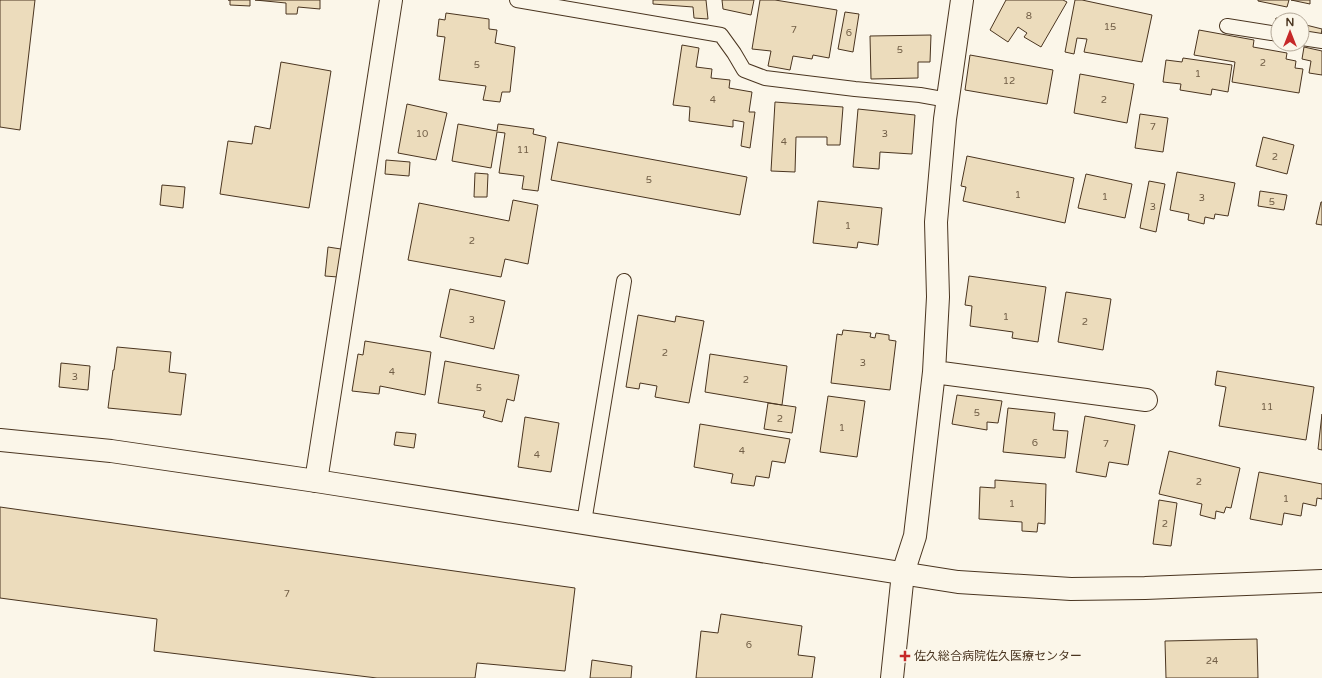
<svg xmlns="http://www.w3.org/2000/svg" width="1322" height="678" font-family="'Varela Round','Noto Sans JP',sans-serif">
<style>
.building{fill:#ecdcbc;stroke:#4a3520}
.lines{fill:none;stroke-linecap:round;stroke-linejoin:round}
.service-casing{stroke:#4a3520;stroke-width:16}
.minor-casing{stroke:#4a3520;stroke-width:24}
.tertiary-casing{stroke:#4a3520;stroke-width:24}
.service{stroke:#fbf6e9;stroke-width:14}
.minor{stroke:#fbf6e9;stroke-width:22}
.tertiary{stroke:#fbf6e9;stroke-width:22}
.poi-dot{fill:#c62828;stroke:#fbf6e9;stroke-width:1.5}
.labels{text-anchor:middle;stroke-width:3;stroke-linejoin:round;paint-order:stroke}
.number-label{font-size:10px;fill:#725f47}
.poi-label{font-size:12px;fill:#4a3520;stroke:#fbf6e9;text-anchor:start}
</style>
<rect width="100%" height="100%" fill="#fbf6e9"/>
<!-- building -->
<path class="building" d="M 0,0 L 35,0 L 20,130 L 0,127 Z
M 228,0 L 250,0 L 250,6 L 230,5 L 230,0 Z
M 255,0 L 320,0 L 320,9 L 298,7 L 297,14 L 286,14 L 286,3 Z
M 653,0 L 706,0 L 708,19 L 694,18 L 693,7 L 653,4 Z
M 722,0 L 754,0 L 751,15 L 723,9 Z
M 760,0 L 775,0 L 837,10 L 829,58 L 813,55 L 812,59 L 793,56 L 790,70 L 768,66 L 771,51 L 752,49 Z
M 1006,0 L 1063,0 L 1067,2 L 1041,47 L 1024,37 L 1027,33 L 1018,27 L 1008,42 L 990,30 Z
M 1075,0 L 1082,0 L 1152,15 L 1142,62 L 1084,52 L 1087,39 L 1077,38 L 1074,54 L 1065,52 Z
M 1258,0 L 1289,0 L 1287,7 L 1258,1 Z
M 1291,0 L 1310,0 L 1310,4 Z
M 845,12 L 859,14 L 853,52 L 838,49 Z
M 446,13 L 489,19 L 489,29 L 497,30 L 495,43 L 515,47 L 510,92 L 502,92 L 500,102 L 483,100 L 486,86 L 439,80 L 445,37 L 437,36 L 439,19 L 445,20 Z
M 1276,18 L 1286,20 L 1278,20 L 1278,31 L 1273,30 Z
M 1302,24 L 1322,29 L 1320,41 L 1302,37 Z
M 1199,30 L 1254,40 L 1253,47 L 1287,53 L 1286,59 L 1296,61 L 1295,68 L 1303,69 L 1299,93 L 1232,82 L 1235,62 L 1194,55 Z
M 931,35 L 930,62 L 918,62 L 918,78 L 871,79 L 870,36 Z
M 682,45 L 699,48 L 696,67 L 712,69 L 711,78 L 730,80 L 729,88 L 752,92 L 749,112 L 755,112 L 750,148 L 741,146 L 744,122 L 733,120 L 733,127 L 689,121 L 690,107 L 673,105 Z
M 1304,47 L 1322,51 L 1322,75 L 1309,73 L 1311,61 L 1302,59 Z
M 970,55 L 1053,70 L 1047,104 L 965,90 Z
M 1183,58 L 1232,65 L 1228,92 L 1212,89 L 1211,95 L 1180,90 L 1181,84 L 1163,82 L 1166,60 L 1182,62 Z
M 281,62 L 331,71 L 309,208 L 220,194 L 228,141 L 252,144 L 255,126 L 270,129 Z
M 1080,74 L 1134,84 L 1127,123 L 1074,113 Z
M 775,102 L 843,107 L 840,145 L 827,145 L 827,137 L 796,137 L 795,172 L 771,171 Z
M 407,104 L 447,113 L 436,160 L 398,153 Z
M 858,109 L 915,115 L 912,154 L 880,152 L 879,169 L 853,167 Z
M 1140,114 L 1168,118 L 1163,152 L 1135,148 Z
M 458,124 L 497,131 L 498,124 L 534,129 L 533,134 L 546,137 L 538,191 L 522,189 L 524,176 L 499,173 L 505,133 L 497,132 L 491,168 L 452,161 Z
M 1263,137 L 1294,145 L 1287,174 L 1256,166 Z
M 558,142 L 747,177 L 740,215 L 551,180 Z
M 967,156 L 1074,178 L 1065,223 L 963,201 L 966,187 L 961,186 Z
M 386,160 L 410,162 L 409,176 L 385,174 Z
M 1177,172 L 1235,183 L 1228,216 L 1215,214 L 1214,219 L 1205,217 L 1204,224 L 1188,220 L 1189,214 L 1170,210 Z
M 475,173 L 488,174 L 487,197 L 474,197 Z
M 1086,174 L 1132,184 L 1125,218 L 1078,208 Z
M 1149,181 L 1165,184 L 1156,232 L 1140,228 Z
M 162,185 L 185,187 L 183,208 L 160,205 Z
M 1260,191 L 1287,195 L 1284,210 L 1258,206 Z
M 513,200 L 538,205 L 528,264 L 505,259 L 501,277 L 408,260 L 419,203 L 509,221 Z
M 818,201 L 882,208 L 878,245 L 858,242 L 857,248 L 813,243 Z
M 1321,202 L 1322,202 L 1322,225 L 1316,224 Z
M 328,247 L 341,249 L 338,277 L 325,276 Z
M 969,276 L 1046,287 L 1038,342 L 1012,338 L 1013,332 L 970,326 L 972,306 L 965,305 Z
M 450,289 L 505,301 L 494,349 L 440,337 Z
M 1066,292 L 1111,299 L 1103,350 L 1058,342 Z
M 638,315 L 675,322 L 676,316 L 704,321 L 689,403 L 655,397 L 657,386 L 640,383 L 639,389 L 626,387 Z
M 843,330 L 871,333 L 870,337 L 875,338 L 876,333 L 889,335 L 889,340 L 896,341 L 890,390 L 831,383 L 837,334 L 842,335 Z
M 365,341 L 431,352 L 425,395 L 380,386 L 379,394 L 352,391 L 358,354 L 363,355 Z
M 117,347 L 171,352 L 169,372 L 186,374 L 181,415 L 108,408 L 113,370 L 114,370 Z
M 710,354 L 787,366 L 782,405 L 705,392 Z
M 445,361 L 519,375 L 514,401 L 507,399 L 502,422 L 483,417 L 485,411 L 438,403 Z
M 61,363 L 90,366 L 88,390 L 59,387 Z
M 1217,371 L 1314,387 L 1306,440 L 1219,426 L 1226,387 L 1215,385 Z
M 957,395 L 1002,401 L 998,423 L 987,422 L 987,430 L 952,424 Z
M 828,396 L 865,401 L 857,457 L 820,452 Z
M 768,403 L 796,407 L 792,433 L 764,429 Z
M 1008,408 L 1055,413 L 1053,430 L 1068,431 L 1065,458 L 1003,452 Z
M 1322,414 L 1322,450 L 1318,449 Z
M 1085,416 L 1135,425 L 1128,465 L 1109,462 L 1106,477 L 1076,472 Z
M 525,417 L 559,423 L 551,472 L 518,467 Z
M 700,424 L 790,439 L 785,463 L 772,461 L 769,478 L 756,476 L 754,486 L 731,483 L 733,474 L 694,467 Z
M 396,432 L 416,434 L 414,448 L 394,445 Z
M 1169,451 L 1240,468 L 1231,508 L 1226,507 L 1224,513 L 1216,511 L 1215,519 L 1200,515 L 1202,504 L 1159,494 Z
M 1259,472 L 1322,484 L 1322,499 L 1317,498 L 1316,506 L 1303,503 L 1301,516 L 1284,513 L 1282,525 L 1250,519 Z
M 995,480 L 1046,484 L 1045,524 L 1038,523 L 1037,532 L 1022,531 L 1022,522 L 979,519 L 980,487 L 995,488 Z
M 1159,500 L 1177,503 L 1171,546 L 1153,544 Z
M 0,507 L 575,588 L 565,671 L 477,663 L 475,678 L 377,678 L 154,651 L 157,619 L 0,598 Z
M 721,614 L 802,626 L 798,655 L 815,657 L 812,678 L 696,678 L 701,631 L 718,633 Z
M 1257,639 L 1258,678 L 1166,678 L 1165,641 Z
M 592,660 L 632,666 L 631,678 L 590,678 Z"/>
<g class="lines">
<!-- service casing -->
<g class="service-casing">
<path id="service" d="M 517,0 L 721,35 L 734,53 L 744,70 L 765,78 L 855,89 L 920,95 L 948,100
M 1227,26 L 1278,34
M 1302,38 L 1322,41
M 584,522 L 624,281"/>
</g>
<!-- minor casing -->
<g class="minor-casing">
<path id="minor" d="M 934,372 L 1146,400
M 316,481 L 391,0
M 892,678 L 903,573 L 915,536 L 934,372 L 938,297 L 936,222 L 945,119 L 962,0"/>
</g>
<!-- tertiary casing -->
<g class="tertiary-casing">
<path id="tertiary" d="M 0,440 L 111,451 L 316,481 L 958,582 L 1071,589 L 1145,588 L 1322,581"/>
</g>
<!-- service -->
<use href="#service" class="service"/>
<!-- minor -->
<use href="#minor" class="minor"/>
<!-- tertiary -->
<use href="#tertiary" class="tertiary"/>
</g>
<!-- markers -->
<path class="poi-dot" d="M903 650h4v4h4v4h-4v4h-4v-4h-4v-4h4z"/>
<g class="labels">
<!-- number labels -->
<g class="number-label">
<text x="1029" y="19">8</text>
<text x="1110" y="30">15</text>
<text x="794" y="33">7</text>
<text x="849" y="36">6</text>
<text x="900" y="53">5</text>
<text x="1263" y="66">2</text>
<text x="477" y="68">5</text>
<text x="1198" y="77">1</text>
<text x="1009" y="84">12</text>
<text x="713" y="103">4</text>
<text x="1104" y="103">2</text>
<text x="1153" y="130">7</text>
<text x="422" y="137">10</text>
<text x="885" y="137">3</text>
<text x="784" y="145">4</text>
<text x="523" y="153">11</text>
<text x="1275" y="160">2</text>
<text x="649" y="183">5</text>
<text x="1018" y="198">1</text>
<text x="1105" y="200">1</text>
<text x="1202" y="201">3</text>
<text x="1272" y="205">5</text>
<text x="1153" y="210">3</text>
<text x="848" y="229">1</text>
<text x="472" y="244">2</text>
<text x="1006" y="320">1</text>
<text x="472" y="323">3</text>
<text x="1085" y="325">2</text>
<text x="665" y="356">2</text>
<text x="863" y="366">3</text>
<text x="392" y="375">4</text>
<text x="75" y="380">3</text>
<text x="746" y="383">2</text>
<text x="479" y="391">5</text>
<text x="1267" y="410">11</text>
<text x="977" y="416">5</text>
<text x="780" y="422">2</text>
<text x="842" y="431">1</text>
<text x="1035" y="446">6</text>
<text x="1106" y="447">7</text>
<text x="742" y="454">4</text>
<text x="537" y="458">4</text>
<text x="1199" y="485">2</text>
<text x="1286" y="502">1</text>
<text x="1012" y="507">1</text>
<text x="1165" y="527">2</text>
<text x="287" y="597">7</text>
<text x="749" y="648">6</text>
<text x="1212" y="664">24</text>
</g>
<!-- poi labels -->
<g class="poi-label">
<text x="914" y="660">佐久総合病院佐久医療センター</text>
</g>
</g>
<!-- north arrow -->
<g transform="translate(1290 32)"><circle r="19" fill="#fbf6e9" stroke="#b4a999"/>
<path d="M0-3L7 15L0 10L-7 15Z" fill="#c62828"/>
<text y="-6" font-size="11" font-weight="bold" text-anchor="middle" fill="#4a3520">N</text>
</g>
</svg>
